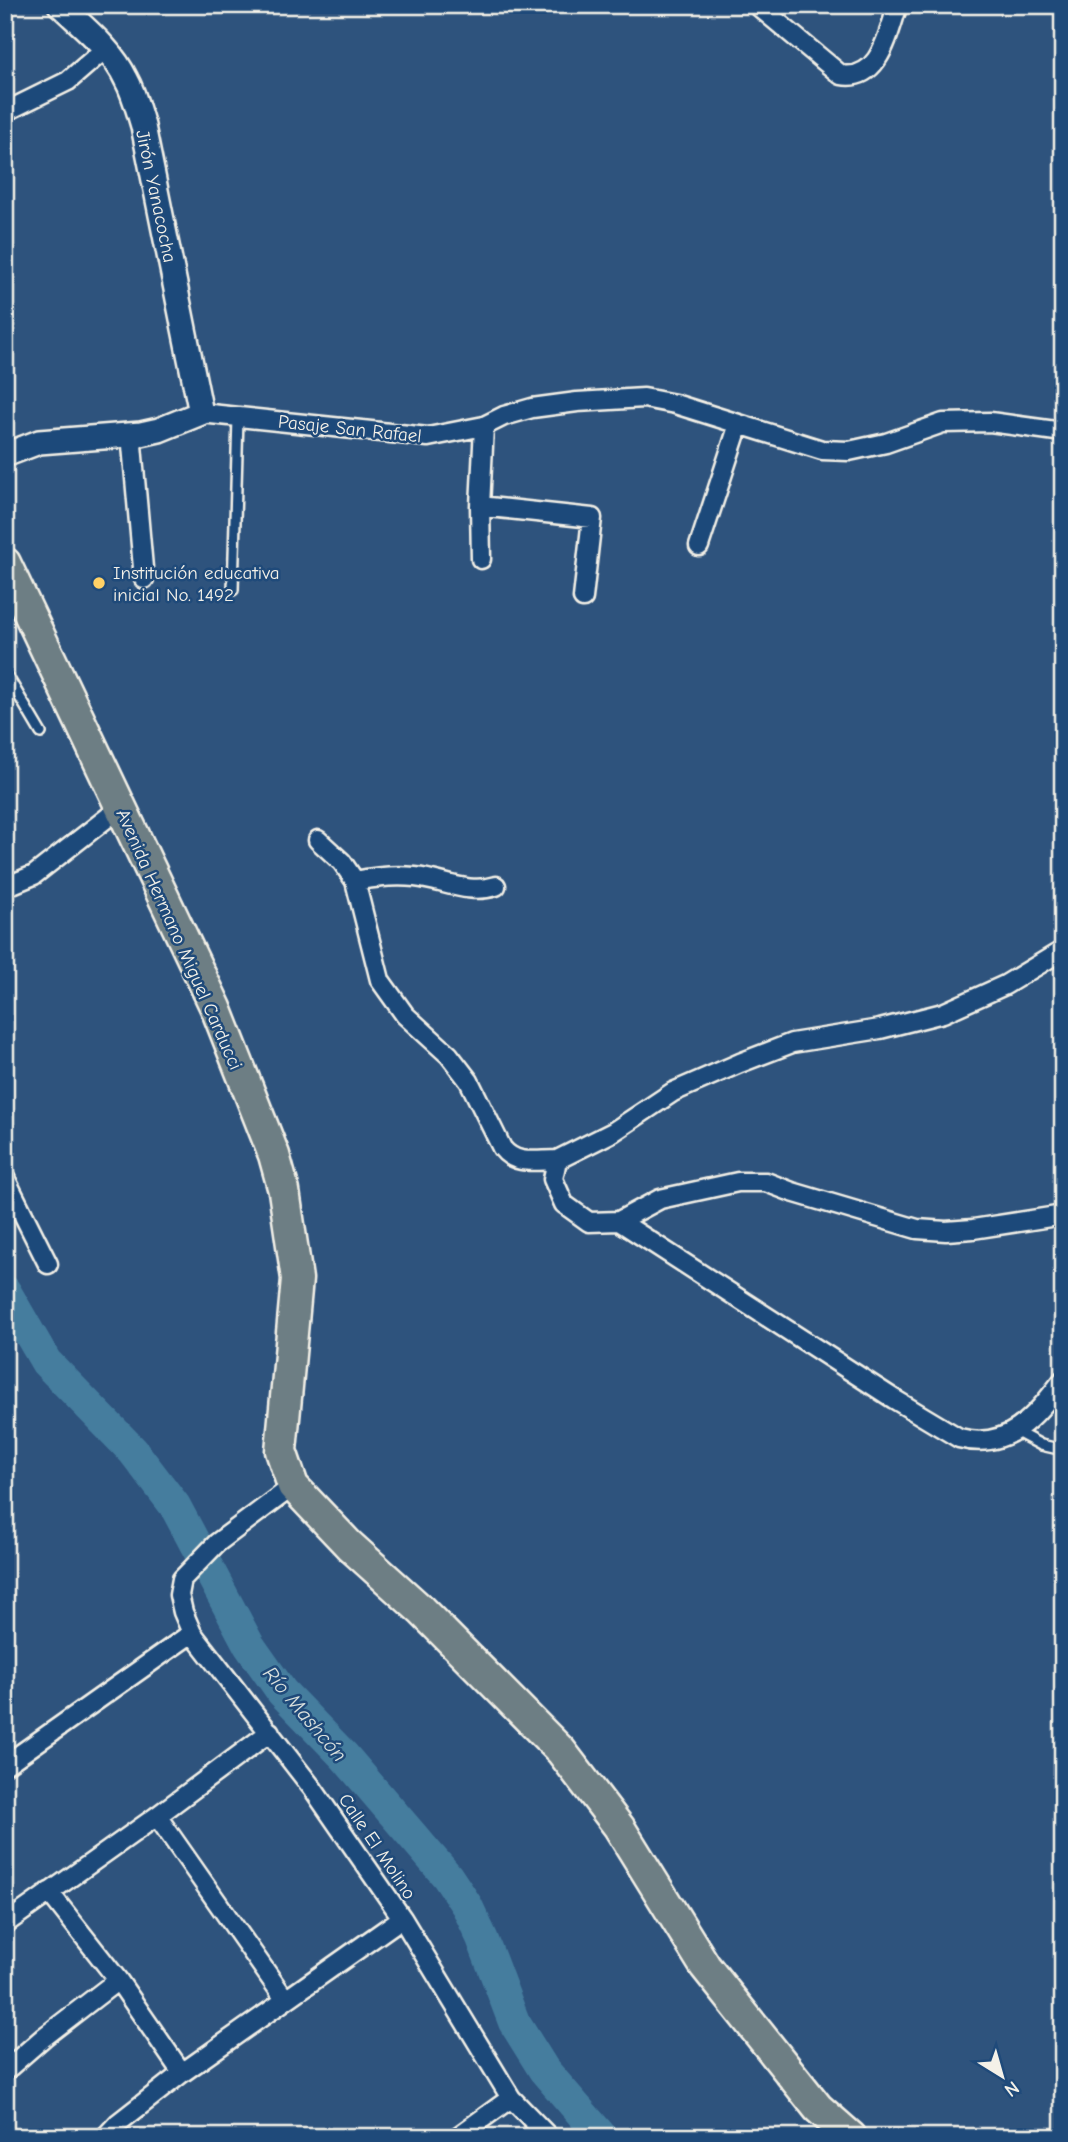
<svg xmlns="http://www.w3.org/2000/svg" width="1068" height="2142" font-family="'Comic Neue',sans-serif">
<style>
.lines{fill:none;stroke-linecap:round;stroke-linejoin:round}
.river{stroke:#457d9e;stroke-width:32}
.lane-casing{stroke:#f4f1e8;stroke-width:14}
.street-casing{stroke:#f4f1e8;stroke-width:23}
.secondary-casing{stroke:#f4f1e8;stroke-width:28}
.highway-casing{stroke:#f4f1e8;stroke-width:35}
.lane{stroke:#1f4a7a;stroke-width:9}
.street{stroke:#1f4a7a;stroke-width:18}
.secondary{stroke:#1f4a7a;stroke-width:23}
.highway{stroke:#6d7e84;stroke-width:30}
.poi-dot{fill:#ffd166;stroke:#1f4a7a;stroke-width:2.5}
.labels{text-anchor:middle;stroke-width:5;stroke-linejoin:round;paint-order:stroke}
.street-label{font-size:19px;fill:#f4f1e8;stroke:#1f4a7a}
.poi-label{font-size:19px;fill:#f4f1e8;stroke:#1f4a7a;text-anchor:start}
.water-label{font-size:21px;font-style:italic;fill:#dae0dd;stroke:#1f4a7a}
</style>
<rect width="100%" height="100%" fill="#2e537d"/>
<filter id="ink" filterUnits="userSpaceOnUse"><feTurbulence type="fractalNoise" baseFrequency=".0143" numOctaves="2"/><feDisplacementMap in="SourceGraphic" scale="14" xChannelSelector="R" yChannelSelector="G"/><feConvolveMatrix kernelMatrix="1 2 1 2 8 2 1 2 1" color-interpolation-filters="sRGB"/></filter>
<g filter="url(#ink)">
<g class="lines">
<!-- river -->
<path class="river" d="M 5,1291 L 46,1362 L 133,1451 L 175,1506 L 249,1645 L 282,1692 L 344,1756 L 447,1876 L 467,1906 L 482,1938 L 514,2022 L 544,2070 L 602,2137"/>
<!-- lane casing -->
<g class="lane-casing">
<path id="lane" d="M 233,590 L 238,418
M 5,672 L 41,733
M 1015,1431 L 1041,1445 L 1063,1450"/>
</g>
<!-- street casing -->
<g class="street-casing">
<path id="street" d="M 757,5 L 841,75 C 880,82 888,33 898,5
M 5,112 L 68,81 L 105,49
M 201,413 L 428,437 L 484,426 L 504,416 L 532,408 L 577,402 L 644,398 L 675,404 L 822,450 L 849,451 L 886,443 L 943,423 L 990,422 L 1063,432
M 131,434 L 144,579
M 480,506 L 592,518 L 583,598
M 699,546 L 739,424
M 481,559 L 480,506 L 484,426
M 318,840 L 342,862 L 355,881 L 380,980 L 405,1015 L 449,1055 L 469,1081 L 502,1148 C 516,1166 536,1160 557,1160
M 355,881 C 375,877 395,875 415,877 C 444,880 467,895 496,886
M 5,887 L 34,875 L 121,807
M 1063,950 L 1005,985 L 943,1013 L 880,1029 L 792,1043 L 740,1063 L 673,1092 L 613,1132 L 557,1160 L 553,1179 L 564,1204 L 589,1222 L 619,1221 L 660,1199 L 738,1182 L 766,1182 L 792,1192 L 917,1229 L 946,1231 L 973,1229 L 1063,1215
M 5,1178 L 48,1264
M 619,1221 L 894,1399 L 959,1438 C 1009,1451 1035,1416 1063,1380
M 293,1486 L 217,1543 L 182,1579 L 179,1595 L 183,1612 L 192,1633 L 313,1789 L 402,1918 L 511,2098 L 549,2137
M 5,1765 L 192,1633
M 157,1816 L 285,1999
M 49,1892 L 118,1980 L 182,2073
M 5,1924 L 157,1816 L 270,1732
M 5,2071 L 44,2037 L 118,1980
M 105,2137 L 118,2123 L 182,2073 L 402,1918
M 457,2137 L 511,2098"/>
</g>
<!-- secondary casing -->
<g class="secondary-casing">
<path id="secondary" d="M 5,455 L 39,442 L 141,434 L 159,430 L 201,413 L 143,126 C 138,110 134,93 126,79 C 112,49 83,27 60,5"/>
</g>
<!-- highway casing -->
<g class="highway-casing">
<path id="highway" d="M 5,563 L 216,1008 L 274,1155 L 284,1191 L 297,1279 L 281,1451 L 293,1486 L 349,1545 L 421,1610 L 561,1751 L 619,1827 L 705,1966 L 818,2108 L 851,2137"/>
</g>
<!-- lane -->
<use href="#lane" class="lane"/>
<!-- street -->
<use href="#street" class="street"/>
<!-- secondary -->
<use href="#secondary" class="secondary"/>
<!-- highway -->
<use href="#highway" class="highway"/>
</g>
</g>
<!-- markers -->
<circle class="poi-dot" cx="99" cy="583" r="7"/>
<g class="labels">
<!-- street labels -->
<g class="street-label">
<text transform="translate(157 196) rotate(78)" y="7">Jirón Yanacocha</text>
<text transform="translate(350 428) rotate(6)" y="7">Pasaje San Rafael</text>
<text transform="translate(180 939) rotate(66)" y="7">Avenida Hermano Miguel Carducci</text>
<text transform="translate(378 1846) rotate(56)" y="7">Calle El Molino</text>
</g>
<!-- poi labels -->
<g class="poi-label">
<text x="113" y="579">Institución educativa<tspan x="113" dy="22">inicial No. 1492</tspan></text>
</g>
<!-- water labels -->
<g class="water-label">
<text transform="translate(305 1714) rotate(50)" y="7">Río Mashcón</text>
</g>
</g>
<!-- margin -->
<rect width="1068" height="2142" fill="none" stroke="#1f4a7a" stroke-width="28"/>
<rect x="14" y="14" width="1040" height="2114" fill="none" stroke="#f4f1e8" stroke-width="2.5" filter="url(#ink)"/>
<!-- north arrow -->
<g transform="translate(1002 2076) rotate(143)" stroke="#1f4a7a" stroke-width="5" paint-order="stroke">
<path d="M0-5L12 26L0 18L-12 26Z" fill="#f4f1e8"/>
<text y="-10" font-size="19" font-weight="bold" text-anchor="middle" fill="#f4f1e8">N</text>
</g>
</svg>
